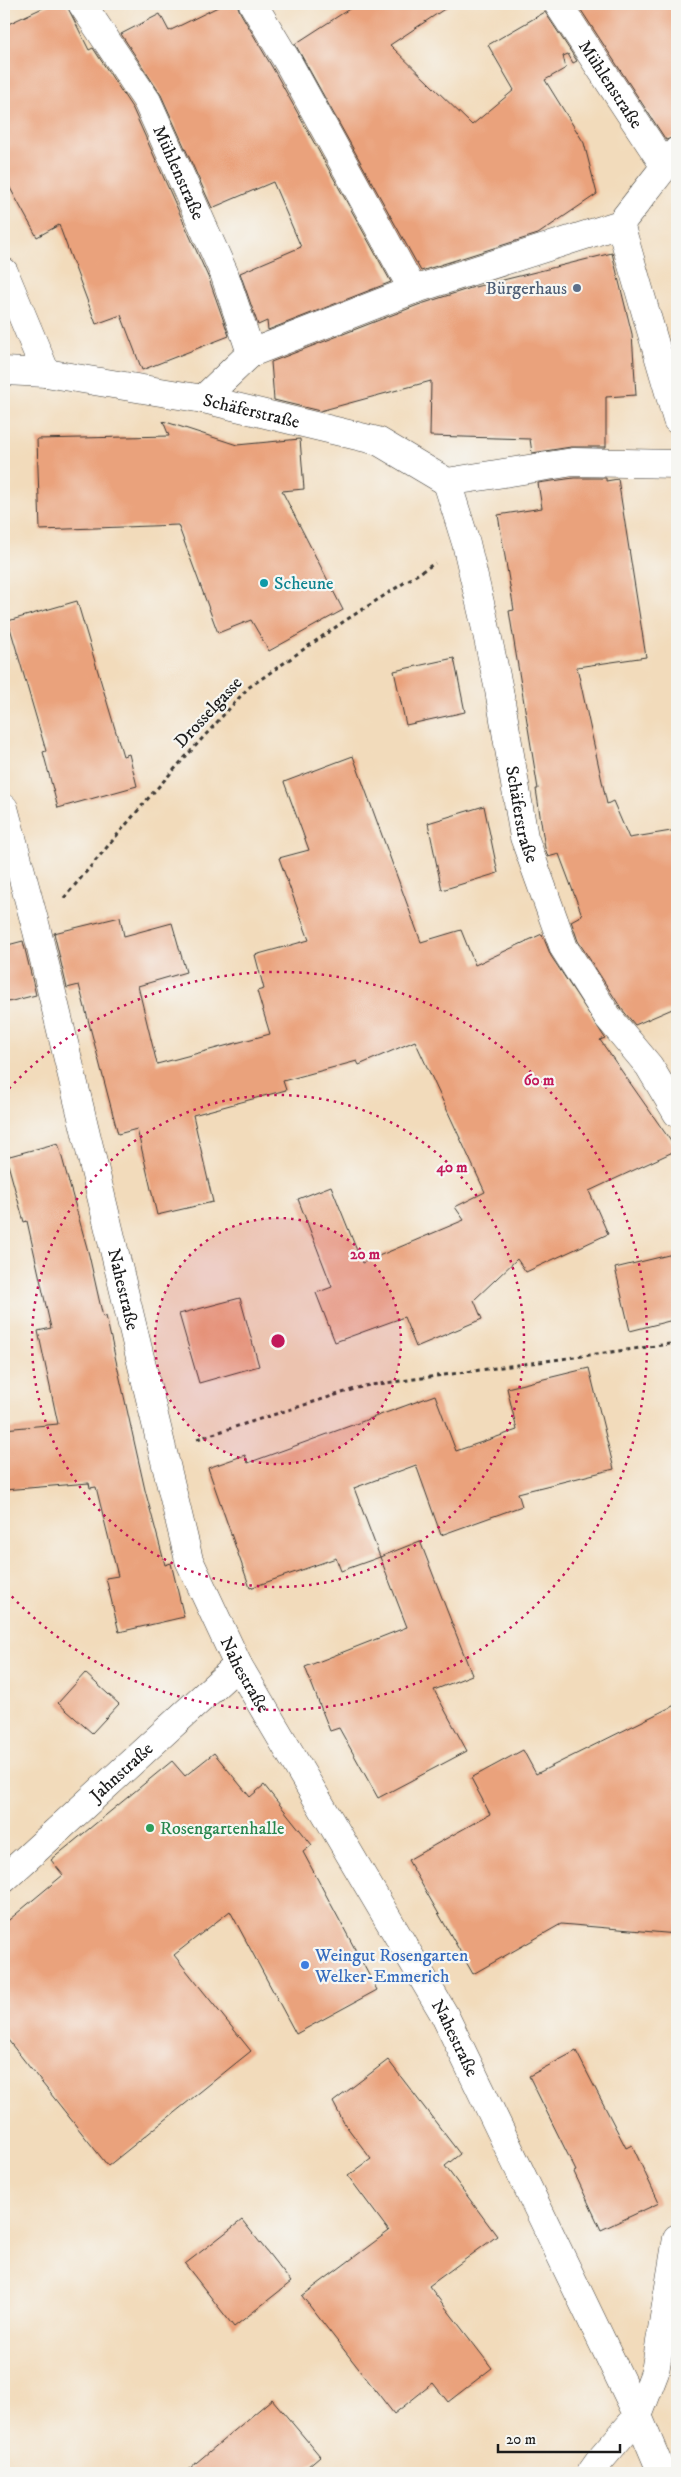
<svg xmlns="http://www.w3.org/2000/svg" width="681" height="2477" font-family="'IM FELL DW Pica',serif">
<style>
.building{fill:#eaa27b}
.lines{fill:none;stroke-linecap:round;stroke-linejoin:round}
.minor-casing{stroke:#3c3934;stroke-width:29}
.tertiary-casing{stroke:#3c3934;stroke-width:29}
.path{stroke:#3c3934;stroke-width:3;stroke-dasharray:4 4;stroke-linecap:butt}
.minor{stroke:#fff;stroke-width:28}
.tertiary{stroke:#fff;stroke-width:28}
.ring{fill:none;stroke:#c2185b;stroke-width:2.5;stroke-dasharray:2.5 5}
.service-dot{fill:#5c6f8a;stroke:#f6f6f2;stroke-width:2}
.culture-dot{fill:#0f9aa8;stroke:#f6f6f2;stroke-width:2}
.leisure-dot{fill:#2e9e5b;stroke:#f6f6f2;stroke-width:2}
.shop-dot{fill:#3f7fe0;stroke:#f6f6f2;stroke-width:2}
.labels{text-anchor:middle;stroke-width:4.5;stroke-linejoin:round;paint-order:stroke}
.street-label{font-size:18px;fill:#1c1c1c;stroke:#f6f6f2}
.service-label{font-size:18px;fill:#4e5e75;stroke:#f6f6f2;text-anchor:end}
.culture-label{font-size:18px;fill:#0d838f;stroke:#f6f6f2;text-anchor:start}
.leisure-label{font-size:18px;fill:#27864d;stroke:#f6f6f2;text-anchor:start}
.shop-label{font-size:18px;fill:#366cbe;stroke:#f6f6f2;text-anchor:start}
.centre{fill:#c2185b;stroke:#f6f6f2;stroke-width:2.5}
.ring-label{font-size:15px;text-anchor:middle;font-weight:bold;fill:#c2185b;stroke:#f6f6f2;stroke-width:4.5;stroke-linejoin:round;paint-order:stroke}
</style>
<rect width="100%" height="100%" fill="#f6f6f2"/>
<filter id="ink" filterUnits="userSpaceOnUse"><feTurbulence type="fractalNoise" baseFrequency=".02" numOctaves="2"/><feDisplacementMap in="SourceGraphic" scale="10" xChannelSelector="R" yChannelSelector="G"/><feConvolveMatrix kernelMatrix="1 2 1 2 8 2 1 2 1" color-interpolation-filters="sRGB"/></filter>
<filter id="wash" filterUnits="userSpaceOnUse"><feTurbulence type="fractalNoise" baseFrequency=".0096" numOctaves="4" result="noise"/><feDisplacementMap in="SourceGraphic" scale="20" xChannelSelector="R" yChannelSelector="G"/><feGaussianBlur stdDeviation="1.12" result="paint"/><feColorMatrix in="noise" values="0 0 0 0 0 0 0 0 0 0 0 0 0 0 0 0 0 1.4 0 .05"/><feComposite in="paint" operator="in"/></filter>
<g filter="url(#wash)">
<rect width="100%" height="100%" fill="#f2dbbb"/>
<g id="blocks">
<!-- building -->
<path class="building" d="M 51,4 L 66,4 L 89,50 L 93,48 L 133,109 L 209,279 L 229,336 L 142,370 L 121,315 L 96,324 L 59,225 L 37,237 L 4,177 L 4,26 Z
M 224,4 L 237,4 L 240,12 L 275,72 L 391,282 L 268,330 L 267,321 L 258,325 L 240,273 L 301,247 L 273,182 L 212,208 L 161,95 L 121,34 L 160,14 L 169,31 Z
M 357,4 L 452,4 L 390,45 L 472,125 L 514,90 L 488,45 L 545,12 L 577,61 L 573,63 L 568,54 L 563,56 L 566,68 L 545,80 L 584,143 L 597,194 L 538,234 L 421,271 L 295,44 Z
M 577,4 L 677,4 L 677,136 L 666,140 Z
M 612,253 L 632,334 L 636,395 L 606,397 L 606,447 L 571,447 L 532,453 L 530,439 L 430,436 L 431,381 L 320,411 L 274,400 L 271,362 L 418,305 L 471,288 Z
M 163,421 L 237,445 L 300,439 L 304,489 L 282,491 L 343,610 L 269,651 L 251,620 L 218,633 L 178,525 L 40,530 L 37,439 L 169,436 Z
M 574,478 L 606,478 L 606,481 L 618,479 L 646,657 L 577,667 L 607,804 L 613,801 L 629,838 L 677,830 L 677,1007 L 635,1025 L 621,1008 L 578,941 L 571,921 L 582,915 L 559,854 L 548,857 L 545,848 L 536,789 L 538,789 L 509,611 L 514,610 L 498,515 L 542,508 L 538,483 Z
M 77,601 L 123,756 L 129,754 L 137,786 L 58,808 L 43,752 L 46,751 L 8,621 Z
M 454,658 L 465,712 L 406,725 L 394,671 Z
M 353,756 L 421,942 L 461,930 L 475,965 L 542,934 L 551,956 L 605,1038 L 600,1040 L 677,1150 L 589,1191 L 608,1234 L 526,1272 L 517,1259 L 474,1300 L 482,1319 L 416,1347 L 404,1317 L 335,1342 L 316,1293 L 332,1287 L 298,1199 L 331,1186 L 362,1263 L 464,1220 L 455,1207 L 485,1192 L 415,1041 L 359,1065 L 357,1061 L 283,1081 L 286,1090 L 193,1115 L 213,1202 L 157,1215 L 137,1129 L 118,1134 L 79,985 L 67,988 L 54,933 L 120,917 L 124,936 L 172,923 L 186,972 L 138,986 L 157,1064 L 270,1034 L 257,991 L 264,989 L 255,955 L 309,940 L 279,858 L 309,850 L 284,782 Z
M 484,806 L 498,873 L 442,890 L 428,823 Z
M 23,941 L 36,995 L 4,1003 L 4,946 Z
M 58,1143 L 89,1255 L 103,1317 L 106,1316 L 145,1490 L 165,1565 L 171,1563 L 184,1617 L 119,1632 L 106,1578 L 118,1576 L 96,1487 L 90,1488 L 89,1483 L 4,1490 L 4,1429 L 58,1424 L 38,1331 L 51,1328 L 27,1221 L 24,1222 L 6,1157 Z
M 677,1253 L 677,1319 L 630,1331 L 615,1268 Z
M 240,1298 L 259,1366 L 199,1383 L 179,1314 Z
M 589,1368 L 614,1469 L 518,1493 L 522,1506 L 441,1535 L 416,1465 L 354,1488 L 380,1557 L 341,1571 L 336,1558 L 250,1588 L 208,1468 L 245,1455 L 248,1463 L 435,1395 L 456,1451 L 517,1430 L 507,1388 Z
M 420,1541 L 472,1675 L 434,1690 L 467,1751 L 378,1798 L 339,1728 L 330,1731 L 305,1667 L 407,1627 L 380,1557 Z
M 85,1673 L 119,1704 L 92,1733 L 58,1703 Z
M 677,1704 L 677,1934 L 561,1924 L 473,1974 L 408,1860 L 490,1814 L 471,1778 L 523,1750 L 536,1774 Z
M 214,1753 L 250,1797 L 264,1785 L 312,1845 L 303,1852 L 377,1990 L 296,2034 L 230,1911 L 174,1955 L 251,2051 L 108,2166 L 4,2035 L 4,1924 L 63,1875 L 51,1860 L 172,1761 L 185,1776 Z
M 576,2051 L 626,2148 L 632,2145 L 659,2203 L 601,2230 L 574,2172 L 576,2171 L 529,2076 Z
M 388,2060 L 460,2154 L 445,2166 L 497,2236 L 429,2286 L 492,2368 L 448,2402 L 433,2383 L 394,2414 L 302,2296 L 389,2231 L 348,2176 L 371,2159 L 344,2123 L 333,2102 Z
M 242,2220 L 291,2282 L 234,2327 L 185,2264 Z
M 272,2399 L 320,2456 L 300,2473 L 184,2473 Z"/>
</g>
</g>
<g filter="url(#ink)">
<use href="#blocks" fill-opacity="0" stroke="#3c3934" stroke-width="1"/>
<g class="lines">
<!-- minor casing -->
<g class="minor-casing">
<g id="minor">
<path id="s1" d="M 82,4 L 147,101 L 224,273 L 251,353"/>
<path d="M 253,4 L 289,64 L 413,290"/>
<path id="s2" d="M 558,4 L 664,165"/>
<path d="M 620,224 L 677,420"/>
<path d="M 4,272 L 46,373"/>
<path id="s3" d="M 4,371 L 46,373 L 203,399 L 378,441 L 447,482 L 573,462 L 677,464"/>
<path d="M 203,399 L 251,353 L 413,290 L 620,224 L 677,151"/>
<path id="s4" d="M 447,482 L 466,543 L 484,620 L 499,690 L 524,837 L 564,948 L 608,1017 L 649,1066 L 677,1113"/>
<path id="s5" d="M 4,1879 L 238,1665"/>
<path d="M 591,2473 L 601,2459 L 638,2416 L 655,2372 L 677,2238"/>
</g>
</g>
<!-- tertiary casing -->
<g class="tertiary-casing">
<g id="tertiary">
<path id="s6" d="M 4,808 L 37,931 L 189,1560 L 238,1665 L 444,2014 L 638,2416 L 662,2473"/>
</g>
</g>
<!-- path -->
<path class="path" d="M 64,898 L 151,795 L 248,688 L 343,622 L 435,563
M 197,1439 L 364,1386 L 677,1343"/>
<!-- minor -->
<use href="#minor" class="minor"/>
<!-- tertiary -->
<use href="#tertiary" class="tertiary"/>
</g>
</g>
<!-- distance rings -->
<circle cx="278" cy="1341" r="123" fill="#c2185b" fill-opacity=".12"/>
<g class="ring">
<circle cx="278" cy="1341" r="123"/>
<circle cx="278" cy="1341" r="246"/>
<path d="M4 1094A369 369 0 1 1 4 1588"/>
</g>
<!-- markers -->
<circle class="service-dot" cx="577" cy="288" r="5"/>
<circle class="culture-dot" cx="264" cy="583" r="5"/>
<circle class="leisure-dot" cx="150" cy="1828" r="5"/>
<circle class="shop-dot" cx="305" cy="1965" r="5"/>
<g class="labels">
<!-- street labels -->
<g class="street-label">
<text dy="6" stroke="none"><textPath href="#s2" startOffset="96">Mühlenstraße</textPath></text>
<text dy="6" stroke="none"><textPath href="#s1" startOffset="195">Mühlenstraße</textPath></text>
<text dy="6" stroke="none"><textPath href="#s3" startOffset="251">Schäferstraße</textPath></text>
<text transform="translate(208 712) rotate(-47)" y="6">Drosselgasse</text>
<text dy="6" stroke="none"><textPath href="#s4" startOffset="341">Schäferstraße</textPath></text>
<text dy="6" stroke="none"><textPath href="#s6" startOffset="496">Nahestraße</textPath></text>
<text dy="6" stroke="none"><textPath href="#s6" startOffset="902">Nahestraße</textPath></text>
<text dy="6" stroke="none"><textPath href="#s5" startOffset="159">Jahnstraße</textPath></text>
<text dy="6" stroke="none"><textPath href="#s6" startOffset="1322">Nahestraße</textPath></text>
</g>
<!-- service labels -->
<g class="service-label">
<text x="567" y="294">Bürgerhaus</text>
</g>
<!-- culture labels -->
<g class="culture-label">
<text x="274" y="589">Scheune</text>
</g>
<!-- leisure labels -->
<g class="leisure-label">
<text x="160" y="1834">Rosengartenhalle</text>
</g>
<!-- shop labels -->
<g class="shop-label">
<text x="315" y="1961">Weingut Rosengarten<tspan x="315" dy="21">Welker-Emmerich</tspan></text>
</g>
</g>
<circle cx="278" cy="1341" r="8" class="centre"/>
<g class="ring-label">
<text x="539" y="1085">60 m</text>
<text x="452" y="1172">40 m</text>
<text x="365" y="1259">20 m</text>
</g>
<!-- margin -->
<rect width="681" height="2477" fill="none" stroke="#f6f6f2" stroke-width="20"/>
<!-- scale -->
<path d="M498 2444v8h122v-8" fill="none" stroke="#1c1c1c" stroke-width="2.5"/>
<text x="506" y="2444" font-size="15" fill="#1c1c1c" stroke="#f6f6f2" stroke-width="4" paint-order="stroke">20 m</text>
</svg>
